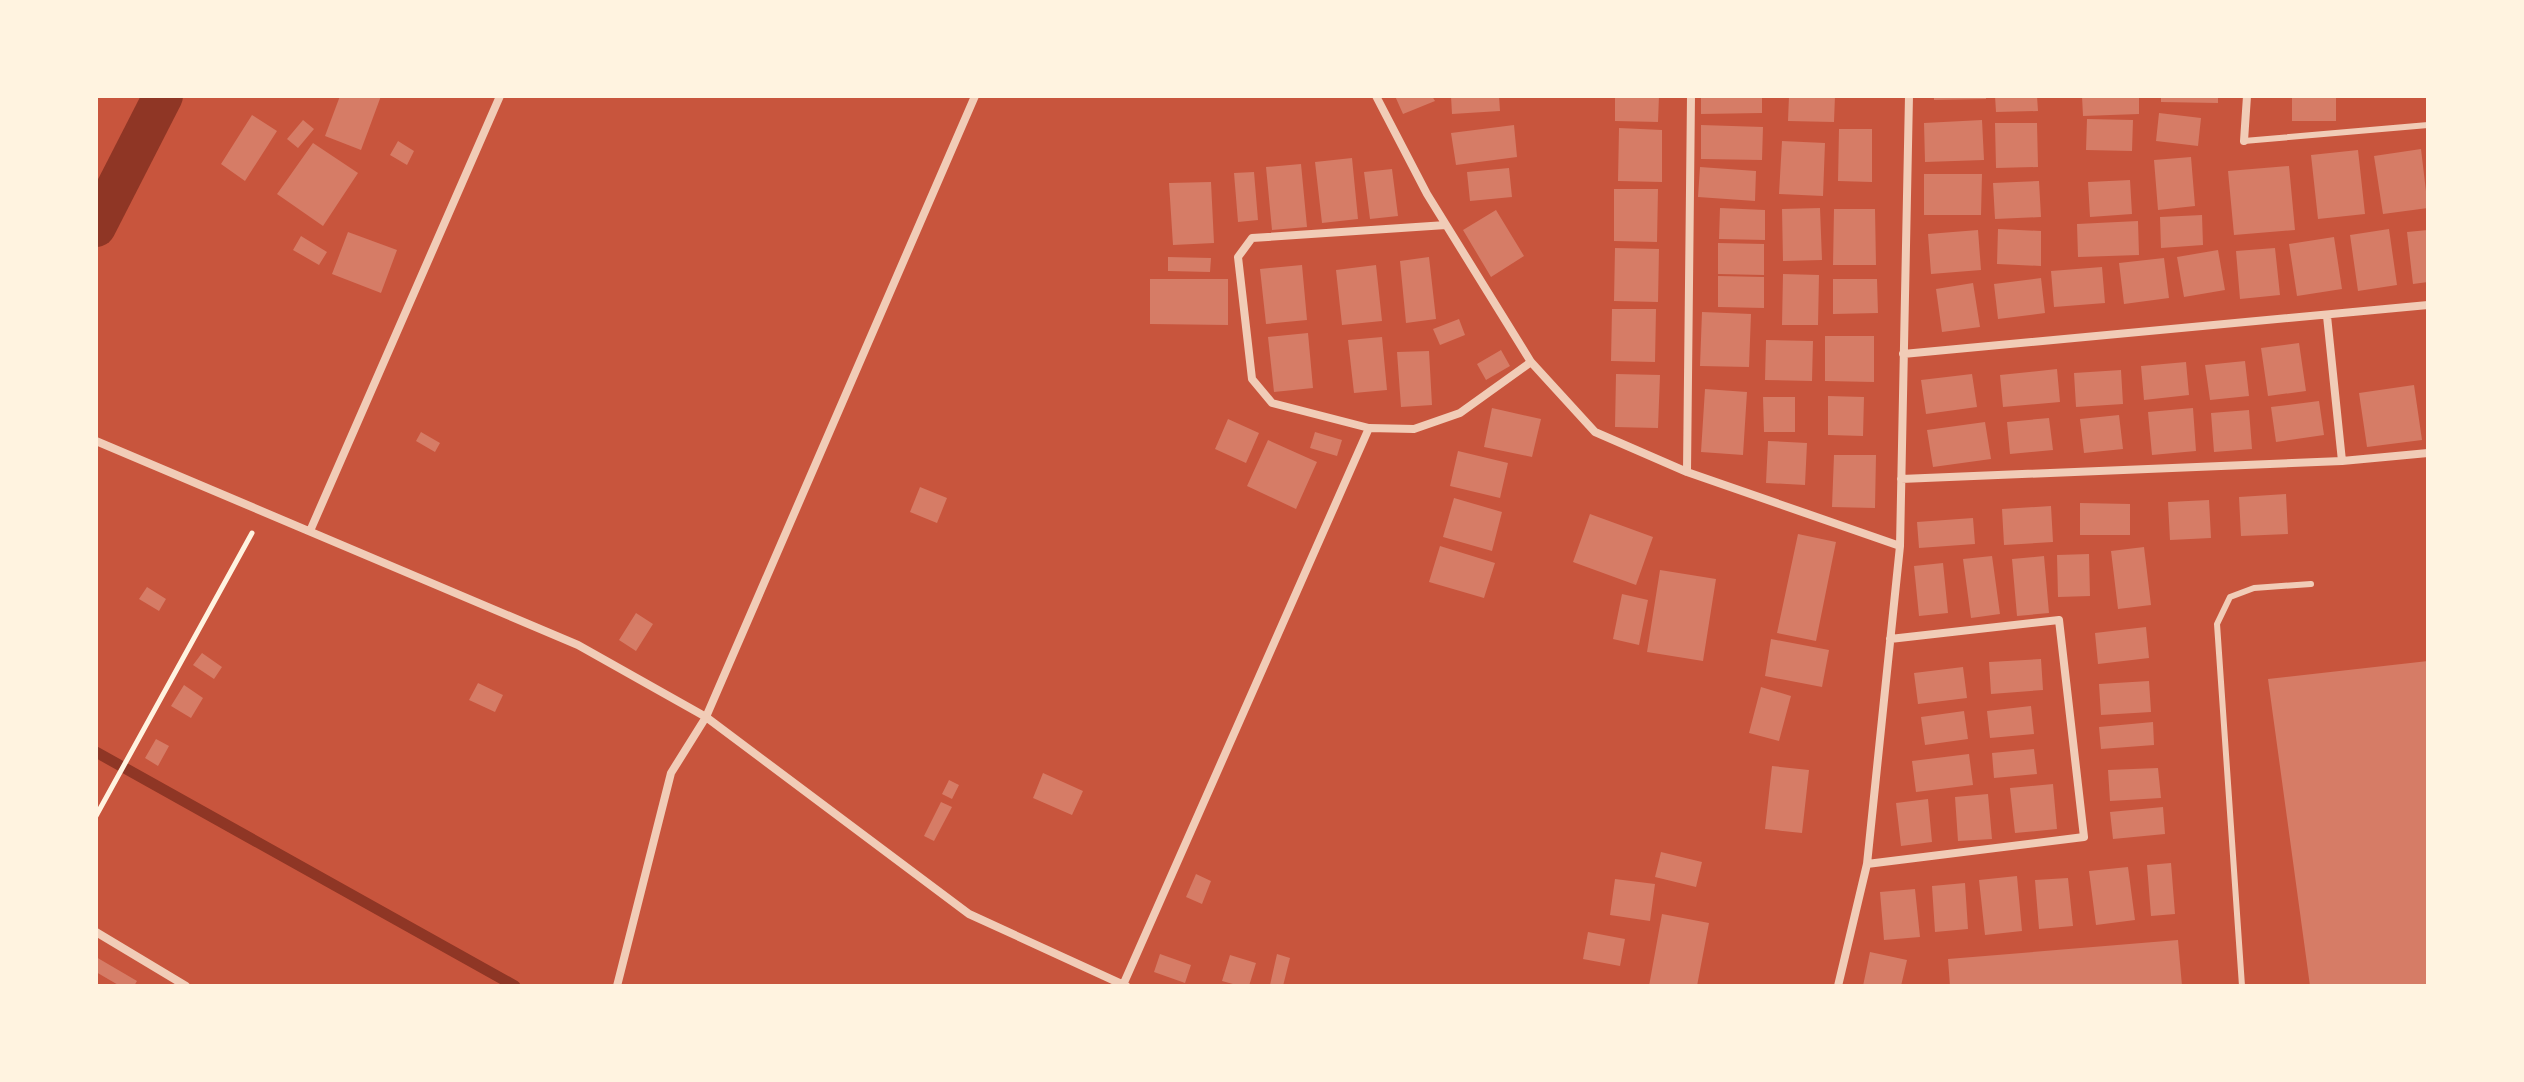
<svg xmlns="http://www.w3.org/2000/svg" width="2524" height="1082" font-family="Rubik,sans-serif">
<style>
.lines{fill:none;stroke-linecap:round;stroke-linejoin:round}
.stream{stroke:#8f3625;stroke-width:11}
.canal{stroke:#8f3625;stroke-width:40}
.building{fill:#d67c66}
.path{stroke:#fff3e0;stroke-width:5}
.service{stroke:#f1ccb7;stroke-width:6}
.minor{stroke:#f1ccb7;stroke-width:8}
</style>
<rect width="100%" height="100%" fill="#c8553d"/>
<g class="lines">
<!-- stream -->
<path class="stream" d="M 96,752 L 515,986"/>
<!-- canal -->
<path class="canal" d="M 96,227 L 163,96"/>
</g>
<!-- building -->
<path class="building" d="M 340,96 L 381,96 L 361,150 L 325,136 Z
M 1395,96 L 1432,96 L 1435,101 L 1403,114 Z
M 1451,96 L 1499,96 L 1500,111 L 1452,114 Z
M 1615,96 L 1659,96 L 1658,122 L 1615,121 Z
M 1701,96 L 1762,96 L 1762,113 L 1701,114 Z
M 1789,96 L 1835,96 L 1834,122 L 1788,121 Z
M 1934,96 L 1986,96 L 1986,99 L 1934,100 Z
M 1995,96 L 2037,96 L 2038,111 L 1996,112 Z
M 2082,96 L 2139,96 L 2139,114 L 2083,116 Z
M 2161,96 L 2218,96 L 2218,103 L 2161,102 Z
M 2292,96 L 2336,96 L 2336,121 L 2292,121 Z
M 2159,113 L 2201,118 L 2198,146 L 2156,141 Z
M 252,115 L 277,131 L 245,181 L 221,164 Z
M 2087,119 L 2133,120 L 2132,151 L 2086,150 Z
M 303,120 L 314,129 L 298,148 L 287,139 Z
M 1982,120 L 1984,160 L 1925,162 L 1924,123 Z
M 1995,123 L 2037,123 L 2038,167 L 1996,168 Z
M 1514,125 L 1517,157 L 1456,165 L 1451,133 Z
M 1701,125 L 1763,127 L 1762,160 L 1701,159 Z
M 1619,128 L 1662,130 L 1662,182 L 1618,181 Z
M 1839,129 L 1872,129 L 1872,182 L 1838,181 Z
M 398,141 L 414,151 L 407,165 L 390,155 Z
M 1782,141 L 1825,143 L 1823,196 L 1779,194 Z
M 313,143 L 358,173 L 323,226 L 277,194 Z
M 2421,149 L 2428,208 L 2383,214 L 2374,156 Z
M 2358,150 L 2365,214 L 2318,219 L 2311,155 Z
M 2191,157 L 2195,206 L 2158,210 L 2154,160 Z
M 1352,158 L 1358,219 L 1322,223 L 1315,162 Z
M 1301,164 L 1307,227 L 1272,230 L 1266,167 Z
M 2289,166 L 2295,230 L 2234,235 L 2228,171 Z
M 1700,167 L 1756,171 L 1755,201 L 1698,197 Z
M 1509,168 L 1512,197 L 1470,201 L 1467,172 Z
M 1392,169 L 1398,216 L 1370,219 L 1364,172 Z
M 1254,172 L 1258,220 L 1238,222 L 1234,173 Z
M 1924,174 L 1982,174 L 1981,215 L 1924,215 Z
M 2130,180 L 2132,214 L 2090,217 L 2088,182 Z
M 2039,181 L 2041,217 L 1995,219 L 1993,183 Z
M 1211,182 L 1214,243 L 1173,245 L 1169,183 Z
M 1614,189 L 1658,189 L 1657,242 L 1614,241 Z
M 1720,208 L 1765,210 L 1765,240 L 1719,239 Z
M 1820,208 L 1822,260 L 1783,261 L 1782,209 Z
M 1834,209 L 1875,209 L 1876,265 L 1833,265 Z
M 1496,210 L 1524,256 L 1491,277 L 1463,230 Z
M 2202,215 L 2203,245 L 2161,248 L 2160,217 Z
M 2138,221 L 2139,255 L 2078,257 L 2077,224 Z
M 1998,229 L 2041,231 L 2041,266 L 1997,264 Z
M 2389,229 L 2397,285 L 2358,291 L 2350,235 Z
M 1978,230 L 1981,270 L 1931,274 L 1928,234 Z
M 2428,230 L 2428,282 L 2413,284 L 2407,232 Z
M 348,232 L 397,250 L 381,293 L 332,274 Z
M 301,236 L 327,252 L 319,265 L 293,250 Z
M 2334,237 L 2342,289 L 2297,296 L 2289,244 Z
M 1718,243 L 1764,244 L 1764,275 L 1718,274 Z
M 1615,248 L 1659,249 L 1658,302 L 1614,301 Z
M 2275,248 L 2280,295 L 2240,299 L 2236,251 Z
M 2218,250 L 2225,290 L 2184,297 L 2177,257 Z
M 1168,257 L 1211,258 L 1210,272 L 1168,271 Z
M 1429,257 L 1436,319 L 1406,323 L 1400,261 Z
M 2164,258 L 2169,298 L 2124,304 L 2119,263 Z
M 1302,265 L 1307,320 L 1266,324 L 1260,269 Z
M 1376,265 L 1382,321 L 1342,325 L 1336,270 Z
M 2102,267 L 2105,303 L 2054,307 L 2051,271 Z
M 1783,274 L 1819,275 L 1818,325 L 1782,325 Z
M 1718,276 L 1764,277 L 1764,308 L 1718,307 Z
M 2041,278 L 2045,313 L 1998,319 L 1994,284 Z
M 1150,279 L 1228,279 L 1228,325 L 1150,324 Z
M 1833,279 L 1877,279 L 1878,313 L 1833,314 Z
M 1973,283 L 1980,327 L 1942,332 L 1936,289 Z
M 1612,309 L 1656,309 L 1655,362 L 1611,361 Z
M 1702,312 L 1751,314 L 1749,367 L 1700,366 Z
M 1459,319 L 1465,335 L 1440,345 L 1433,329 Z
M 1308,333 L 1313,388 L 1274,392 L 1268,337 Z
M 1825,336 L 1874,336 L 1874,382 L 1825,381 Z
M 1382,337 L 1387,390 L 1354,393 L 1348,340 Z
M 1766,340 L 1813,341 L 1812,381 L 1765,380 Z
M 2299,343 L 2306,391 L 2268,396 L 2261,348 Z
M 1501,350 L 1510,366 L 1486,380 L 1477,364 Z
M 1429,351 L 1432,405 L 1401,407 L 1397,352 Z
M 2245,361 L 2249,396 L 2210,400 L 2205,365 Z
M 2186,362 L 2189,395 L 2144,400 L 2141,366 Z
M 2057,369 L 2060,402 L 2003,407 L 2000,375 Z
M 2121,370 L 2123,404 L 2076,407 L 2074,373 Z
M 1616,374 L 1660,375 L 1658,428 L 1615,427 Z
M 1972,374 L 1977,407 L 1926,414 L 1921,380 Z
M 2414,385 L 2422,440 L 2367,447 L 2359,393 Z
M 1705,389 L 1747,392 L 1743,455 L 1701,452 Z
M 1828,396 L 1864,397 L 1863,436 L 1828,435 Z
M 1763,397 L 1795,397 L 1795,432 L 1764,432 Z
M 2319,401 L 2324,435 L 2276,442 L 2271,407 Z
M 1492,408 L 1541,419 L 1532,457 L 1484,447 Z
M 2193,408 L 2196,451 L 2152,455 L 2148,412 Z
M 2249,410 L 2252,449 L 2214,452 L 2211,413 Z
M 2119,415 L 2123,449 L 2084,453 L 2080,419 Z
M 2049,418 L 2053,450 L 2010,454 L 2007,422 Z
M 1228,419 L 1259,433 L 1246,463 L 1215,449 Z
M 1985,422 L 1991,459 L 1933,467 L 1927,430 Z
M 421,432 L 440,443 L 435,452 L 416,441 Z
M 1315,432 L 1342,440 L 1337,456 L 1310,448 Z
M 1268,440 L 1317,462 L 1296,509 L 1247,486 Z
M 1768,441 L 1807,443 L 1805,485 L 1766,483 Z
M 1458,451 L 1508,463 L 1500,498 L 1450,486 Z
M 1834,455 L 1876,455 L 1875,508 L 1832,507 Z
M 920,487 L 947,498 L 937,523 L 910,512 Z
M 2286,494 L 2288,534 L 2241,536 L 2239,497 Z
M 1454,498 L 1502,512 L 1492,551 L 1443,537 Z
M 2209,500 L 2211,538 L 2170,540 L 2168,502 Z
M 2080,503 L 2130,504 L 2130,535 L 2080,535 Z
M 2051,506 L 2053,542 L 2004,545 L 2002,509 Z
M 1590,514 L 1653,537 L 1636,585 L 1573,562 Z
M 1973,518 L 1975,544 L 1919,548 L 1917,522 Z
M 1798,534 L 1836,542 L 1816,641 L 1777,633 Z
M 1440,546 L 1495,563 L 1484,598 L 1429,582 Z
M 2144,547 L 2151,605 L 2118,609 L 2111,551 Z
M 2089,554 L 2090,596 L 2058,597 L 2057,555 Z
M 1992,556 L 2000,614 L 1971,618 L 1963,559 Z
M 2044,556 L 2049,613 L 2017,616 L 2012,559 Z
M 1943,563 L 1948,613 L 1919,616 L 1914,566 Z
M 1660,570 L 1716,579 L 1703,661 L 1647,652 Z
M 147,587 L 166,599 L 159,611 L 139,599 Z
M 1622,594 L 1648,600 L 1639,645 L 1613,639 Z
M 636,613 L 653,624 L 636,651 L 619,640 Z
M 2146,627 L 2149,658 L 2098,664 L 2095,633 Z
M 1771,639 L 1829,650 L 1822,687 L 1765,676 Z
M 202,653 L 222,667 L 214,679 L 193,665 Z
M 2041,659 L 2043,690 L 1991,694 L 1989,662 Z
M 2428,661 L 2428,986 L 2310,986 L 2268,679 Z
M 1963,667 L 1967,698 L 1918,704 L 1914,673 Z
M 2149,681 L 2151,712 L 2101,715 L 2099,684 Z
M 478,683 L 503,695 L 495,712 L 469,700 Z
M 184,685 L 203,698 L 191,718 L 171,706 Z
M 1761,687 L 1791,696 L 1779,741 L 1749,733 Z
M 2031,706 L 2034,734 L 1990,738 L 1987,711 Z
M 1964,711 L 1968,739 L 1925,745 L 1921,717 Z
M 2153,722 L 2154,745 L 2101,749 L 2099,727 Z
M 156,739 L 169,746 L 158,766 L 145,758 Z
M 2034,749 L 2037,774 L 1994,778 L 1992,753 Z
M 1969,754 L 1973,785 L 1916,792 L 1912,761 Z
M 1772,766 L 1809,770 L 1802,833 L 1765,829 Z
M 2158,768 L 2161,798 L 2110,801 L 2108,770 Z
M 1043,773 L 1083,791 L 1072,815 L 1033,798 Z
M 949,780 L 959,785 L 952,799 L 942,794 Z
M 2053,784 L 2057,829 L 2015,833 L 2010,788 Z
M 1988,794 L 1992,839 L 1958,841 L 1955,797 Z
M 1928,799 L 1932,842 L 1901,846 L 1896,803 Z
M 941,802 L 952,807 L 934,841 L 924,836 Z
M 2163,807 L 2165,834 L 2113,839 L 2110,812 Z
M 1661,852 L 1702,862 L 1696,887 L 1655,877 Z
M 2171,863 L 2175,914 L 2151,916 L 2147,865 Z
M 2128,867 L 2135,920 L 2096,925 L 2089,871 Z
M 1196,874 L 1211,881 L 1202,904 L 1186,897 Z
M 2017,876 L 2022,931 L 1985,935 L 1979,880 Z
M 2068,878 L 2073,926 L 2039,929 L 2035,880 Z
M 1615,879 L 1655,884 L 1650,921 L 1610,915 Z
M 1965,883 L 1968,929 L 1935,932 L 1932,886 Z
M 1915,889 L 1920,937 L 1884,940 L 1880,892 Z
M 1662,914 L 1709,923 L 1697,986 L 1649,986 Z
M 1588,932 L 1625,939 L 1620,966 L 1583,959 Z
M 2178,940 L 2182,986 L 1950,986 L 1948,959 Z
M 1870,952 L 1907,960 L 1901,986 L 1863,986 Z
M 1160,954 L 1191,965 L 1185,983 L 1154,972 Z
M 1277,954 L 1290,958 L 1283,986 L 1270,985 Z
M 1230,955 L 1256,963 L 1249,986 L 1240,986 L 1222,981 Z
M 96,957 L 137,981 L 134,986 L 120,986 L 96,972 Z"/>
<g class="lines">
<!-- path -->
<path class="path" d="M 96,816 L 252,533"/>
<!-- service -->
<path class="service" d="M 2244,141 L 2428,125
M 2242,986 L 2217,624 L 2230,597 L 2254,588 L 2311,584"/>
<!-- minor -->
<path class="minor" d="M 1376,96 L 1427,194 L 1531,362 L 1595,432 L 1687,472 L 1900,546 L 1909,96
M 2244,141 L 2247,96
M 2327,316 L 2342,461
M 1903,354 L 2428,305
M 1369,428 L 1272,403 L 1252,379 L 1238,257 L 1252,238 L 1446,225
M 96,441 L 578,645 L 706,717 L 969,914 L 1126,986
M 1687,472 L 1691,96
M 1901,479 L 2342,461 L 2428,453
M 310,531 L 500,96
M 1867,864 L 2084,837 L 2059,620 L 1890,639
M 96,932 L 186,986
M 1123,985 L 1369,428 L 1414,429 L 1460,413 L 1531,362
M 617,986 L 671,773 L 706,717 L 975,96
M 1838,986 L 1867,864 L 1900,546"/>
</g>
<!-- border -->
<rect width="2524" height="1082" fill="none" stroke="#fff3e0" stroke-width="196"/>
</svg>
